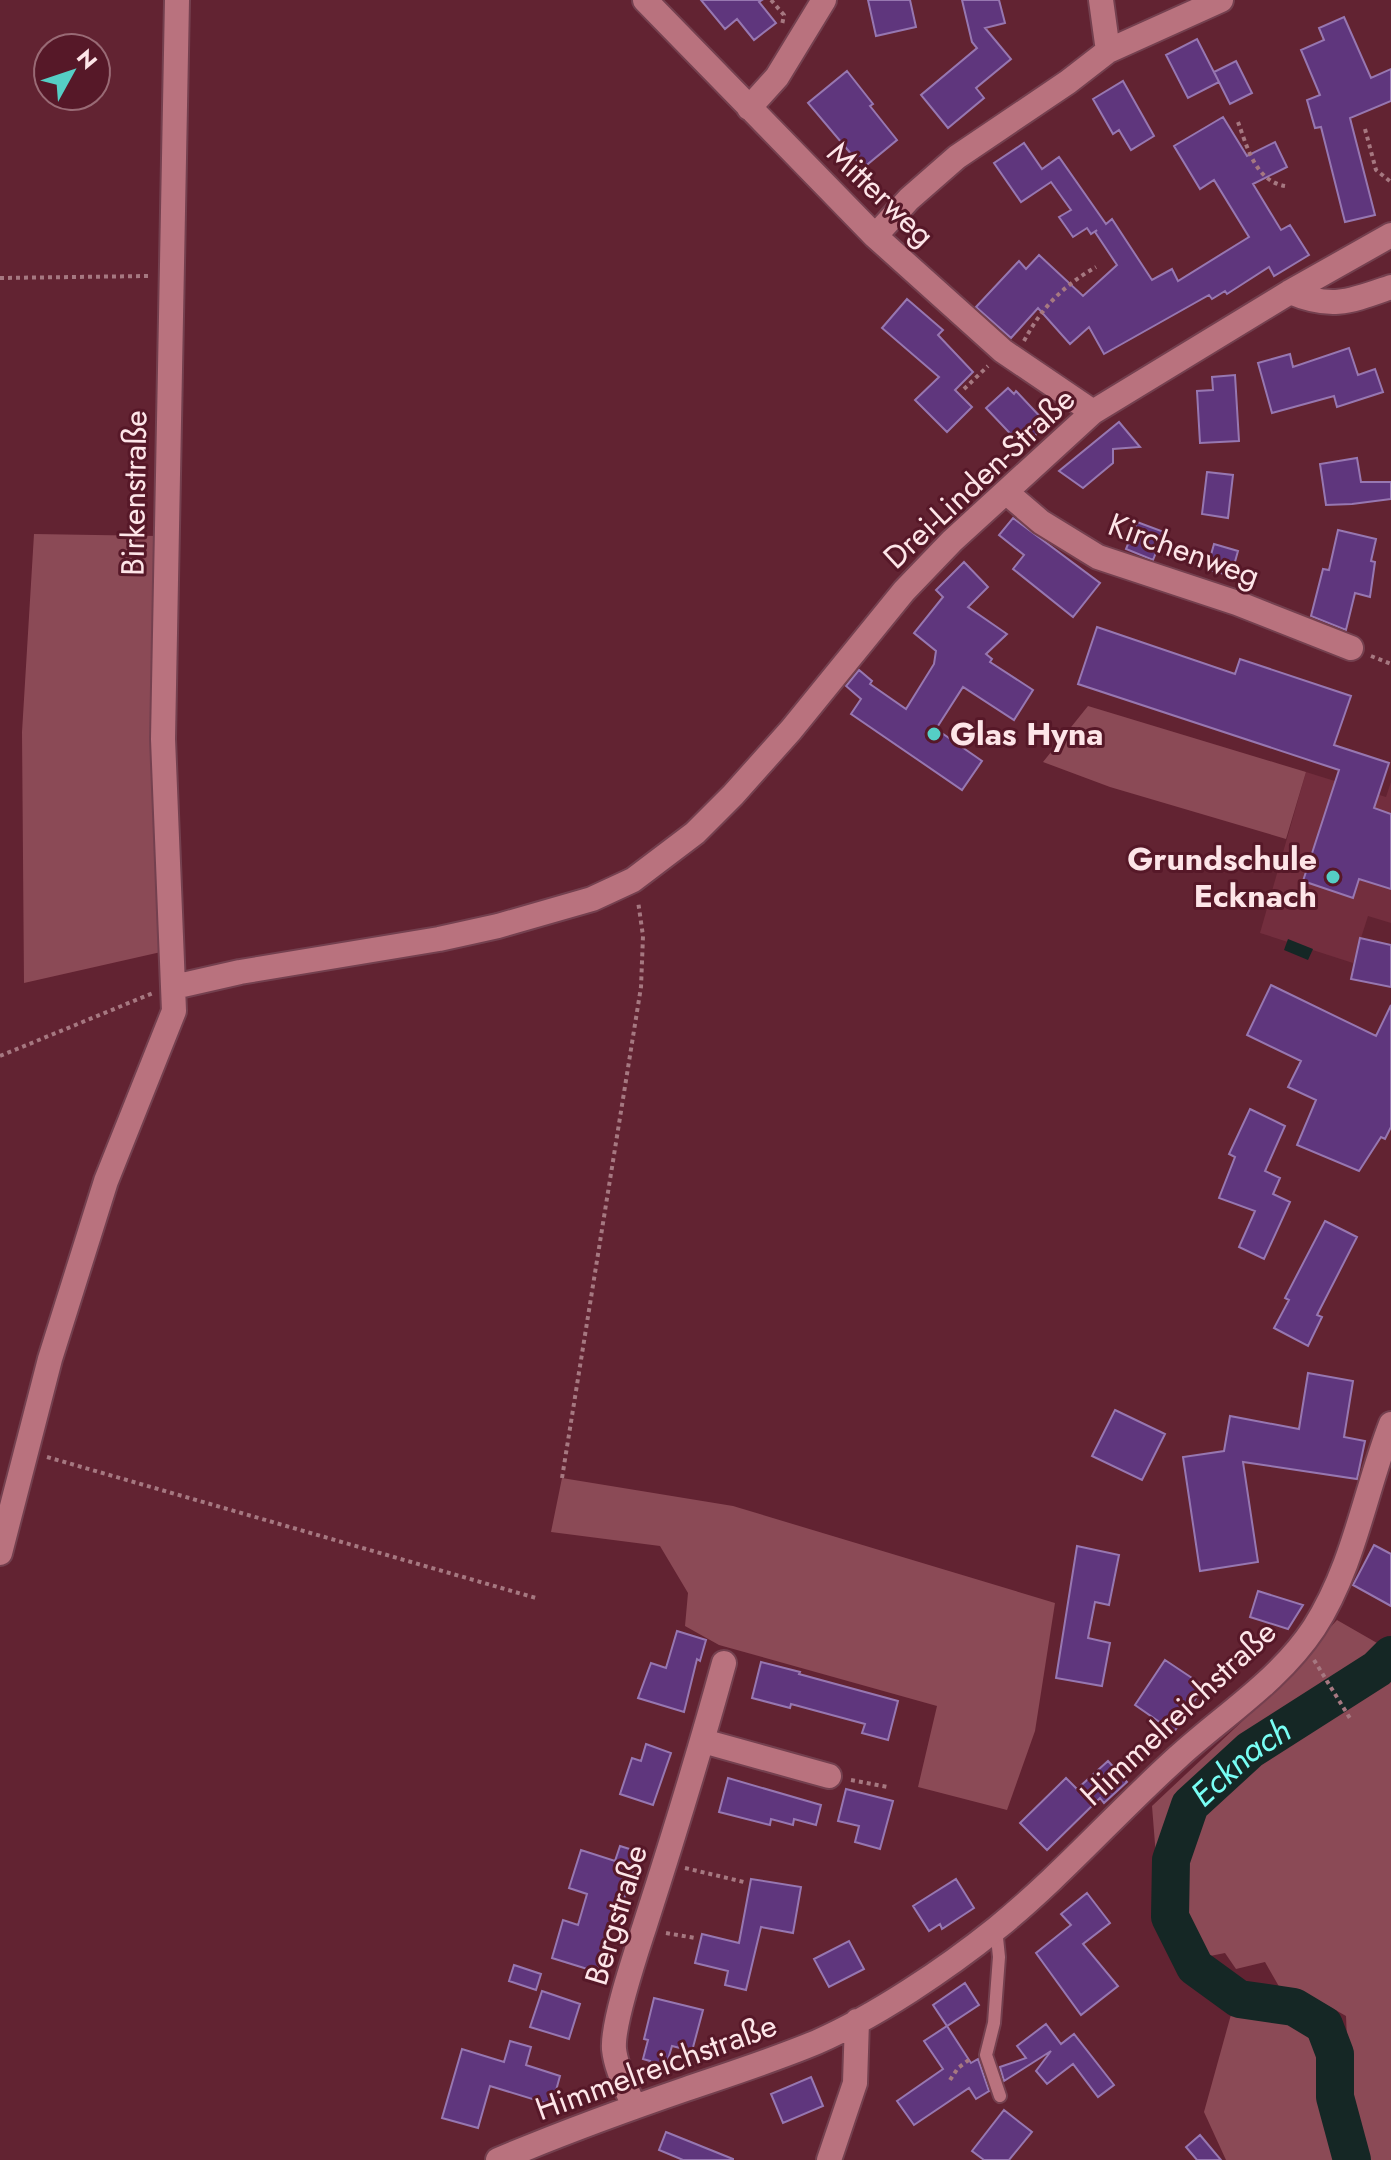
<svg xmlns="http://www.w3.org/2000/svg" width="1391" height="2160" font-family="Jost,sans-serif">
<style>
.built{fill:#732e3e}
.green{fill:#8b4a56}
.water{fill:#152725}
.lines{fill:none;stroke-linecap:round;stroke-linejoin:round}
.river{stroke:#152725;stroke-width:38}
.building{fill:#5f367d;stroke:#9777b1;stroke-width:2}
.lane-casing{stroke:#74404f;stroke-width:16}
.street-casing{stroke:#74404f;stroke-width:28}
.path{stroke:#a67881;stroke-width:4;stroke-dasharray:4 4;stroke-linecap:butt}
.lane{stroke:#b9727e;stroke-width:12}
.street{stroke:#b9727e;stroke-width:24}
.poi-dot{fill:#55cec5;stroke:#561828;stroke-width:3}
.labels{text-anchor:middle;stroke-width:6;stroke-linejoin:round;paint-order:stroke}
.street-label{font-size:32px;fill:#fde5e8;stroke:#561828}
.poi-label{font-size:32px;font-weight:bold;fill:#fde5e8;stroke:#561828;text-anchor:start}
.water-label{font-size:34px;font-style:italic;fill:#78fef4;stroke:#561828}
</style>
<rect width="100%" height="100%" fill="#622332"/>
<!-- built -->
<path class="built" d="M 1306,772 L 1386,797 L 1391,782 L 1391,923 L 1368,916 L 1353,963 L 1260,933 Z"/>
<!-- green -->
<path class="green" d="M 34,534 L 158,536 L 161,952 L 24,983 L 22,732 Z
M 1088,706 L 1306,772 L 1286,839 L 1110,787 L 1043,762 Z
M 562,1478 L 733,1506 L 1055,1603 L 1035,1731 L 1007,1810 L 918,1787 L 937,1706 L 719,1645 L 685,1626 L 688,1593 L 660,1546 L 551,1532 Z
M 1337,1620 L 1391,1651 L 1391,2160 L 1365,2160 L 1349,2086 L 1346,2016 L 1302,1991 L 1281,1990 L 1265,1962 L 1236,1969 L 1225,1953 L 1205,1957 L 1168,1952 L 1161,1920 L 1152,1806 L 1251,1713 Z
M 1232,2011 L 1289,2020 L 1310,2039 L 1320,2065 L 1322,2105 L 1338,2160 L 1226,2160 L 1204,2112 Z"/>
<!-- water -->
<path class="water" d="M 1288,939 L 1313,949 L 1308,960 L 1284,950 Z"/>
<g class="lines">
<!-- river -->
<path class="river" id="s1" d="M 1352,2160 L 1335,2097 L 1335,2054 L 1324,2025 L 1294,2007 L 1239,1999 L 1195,1967 L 1170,1917 L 1171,1860 L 1190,1805 L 1250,1750 L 1377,1669 L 1391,1655"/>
</g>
<!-- building -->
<path class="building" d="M 701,0 L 762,0 L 759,2 L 776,23 L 754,40 L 737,19 L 725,29 Z
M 868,0 L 910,0 L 916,27 L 876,36 Z
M 962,0 L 999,0 L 1005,23 L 985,28 L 1011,59 L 976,88 L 984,98 L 948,128 L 921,95 L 977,48 L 972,42 Z
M 1344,17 L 1371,78 L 1391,69 L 1391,101 L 1350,118 L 1375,215 L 1345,222 L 1321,127 L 1315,128 L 1307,100 L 1320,95 L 1301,50 L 1324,40 L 1319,28 Z
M 1197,39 L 1219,82 L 1188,98 L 1166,55 Z
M 1236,61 L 1252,93 L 1230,104 L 1214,72 Z
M 847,71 L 873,104 L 870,106 L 897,140 L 863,168 L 808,103 Z
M 1123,81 L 1154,136 L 1131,150 L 1119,130 L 1113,134 L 1093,99 Z
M 1223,117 L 1247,156 L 1275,142 L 1287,167 L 1253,184 L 1281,230 L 1290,225 L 1309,255 L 1274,276 L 1269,267 L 1227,294 L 1225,291 L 1212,299 L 1209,295 L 1104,354 L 1089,327 L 1070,344 L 1038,308 L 1011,338 L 976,307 L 1019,261 L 1026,269 L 1039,255 L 1083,296 L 1117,265 L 1095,232 L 1097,230 L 1091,234 L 1087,228 L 1073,237 L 1059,217 L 1071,210 L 1051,182 L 1021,202 L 994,163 L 1024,143 L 1042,169 L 1059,157 L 1106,224 L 1112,219 L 1152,280 L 1172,269 L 1178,281 L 1249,237 L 1214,180 L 1200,189 L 1174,146 Z
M 907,299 L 943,330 L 938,335 L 973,372 L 955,390 L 972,407 L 947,432 L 915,400 L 939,377 L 882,328 Z
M 1349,348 L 1358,375 L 1375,369 L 1383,392 L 1337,407 L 1334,396 L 1272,413 L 1258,363 L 1290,354 L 1293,367 Z
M 1235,375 L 1239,441 L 1200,443 L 1197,391 L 1213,390 L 1212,377 Z
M 1008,388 L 1014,394 L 1016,391 L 1047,424 L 1023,447 L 986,408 Z
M 1119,422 L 1140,447 L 1113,449 L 1113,463 L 1083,488 L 1059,471 Z
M 1357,458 L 1361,482 L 1391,482 L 1391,499 L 1352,504 L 1326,505 L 1320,464 Z
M 1207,472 L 1233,475 L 1228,518 L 1202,514 Z
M 1013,518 L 1100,583 L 1073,617 L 1013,569 L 1024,555 L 999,535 Z
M 1137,522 L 1164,532 L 1153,560 L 1126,549 Z
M 1338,530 L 1376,539 L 1371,561 L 1375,562 L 1370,597 L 1355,593 L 1346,630 L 1311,616 L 1323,569 L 1329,570 Z
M 1214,544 L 1238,551 L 1231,576 L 1207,569 Z
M 964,562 L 988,587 L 968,607 L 1007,634 L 986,654 L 992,659 L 990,662 L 1033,690 L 1014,720 L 963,687 L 936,729 L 982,761 L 962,790 L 851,714 L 861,699 L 846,686 L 859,670 L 872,681 L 870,684 L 906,709 L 934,664 L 936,651 L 914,633 L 943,597 L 936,590 Z
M 1097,627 L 1235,674 L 1240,659 L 1351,696 L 1334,745 L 1389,763 L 1374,808 L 1391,814 L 1391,889 L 1359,879 L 1353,898 L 1303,881 L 1339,770 L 1078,684 Z
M 1360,938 L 1391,945 L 1391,987 L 1351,979 Z
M 1271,985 L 1376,1036 L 1391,1005 L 1391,1127 L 1385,1139 L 1381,1137 L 1359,1171 L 1297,1145 L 1316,1100 L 1288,1087 L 1301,1061 L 1247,1035 Z
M 1250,1109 L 1285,1126 L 1265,1171 L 1280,1178 L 1273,1194 L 1290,1202 L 1264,1259 L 1239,1247 L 1255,1211 L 1219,1198 L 1235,1157 L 1229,1154 Z
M 1325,1221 L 1357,1237 L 1317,1315 L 1322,1317 L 1308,1346 L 1274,1328 L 1289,1300 L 1285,1298 Z
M 1308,1373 L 1353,1381 L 1344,1437 L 1365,1441 L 1357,1479 L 1243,1462 L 1258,1562 L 1200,1571 L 1183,1457 L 1224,1451 L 1230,1416 L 1299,1429 Z
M 1115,1410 L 1165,1434 L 1142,1480 L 1092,1456 Z
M 1374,1545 L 1391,1554 L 1391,1606 L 1353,1585 Z
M 1077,1546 L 1119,1555 L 1109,1605 L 1095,1602 L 1088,1638 L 1110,1643 L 1102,1686 L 1056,1678 Z
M 1258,1591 L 1303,1605 L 1288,1629 L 1250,1617 Z
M 677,1631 L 706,1640 L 700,1661 L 697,1659 L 684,1712 L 638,1698 L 651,1663 L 666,1668 Z
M 1165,1660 L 1204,1686 L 1174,1732 L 1135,1705 Z
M 761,1662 L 800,1672 L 799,1674 L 898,1701 L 888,1740 L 862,1733 L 865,1724 L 791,1704 L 790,1708 L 752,1698 Z
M 646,1744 L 671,1753 L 653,1805 L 620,1794 L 632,1758 L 641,1761 Z
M 1108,1761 L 1127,1782 L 1104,1803 L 1100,1798 L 1047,1850 L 1020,1823 L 1066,1778 L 1077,1789 Z
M 728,1778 L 821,1805 L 816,1825 L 794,1819 L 793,1825 L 771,1819 L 770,1825 L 719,1812 Z
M 846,1789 L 893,1801 L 880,1849 L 855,1842 L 859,1826 L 838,1821 Z
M 620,1846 L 639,1852 L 622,1905 L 618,1903 L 597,1972 L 552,1958 L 563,1920 L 578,1925 L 587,1894 L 569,1888 L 581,1850 L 615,1861 Z
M 751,1879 L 801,1887 L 793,1933 L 761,1927 L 746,1990 L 725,1985 L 728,1971 L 695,1963 L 702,1934 L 739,1943 Z
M 956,1879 L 974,1908 L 942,1929 L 940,1924 L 929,1931 L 913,1906 Z
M 1087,1893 L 1110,1923 L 1083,1944 L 1118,1986 L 1081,2015 L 1036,1953 L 1071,1925 L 1061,1914 Z
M 849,1941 L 864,1969 L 829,1987 L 814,1959 Z
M 514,1965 L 541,1974 L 536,1990 L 509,1981 Z
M 965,1983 L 979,2005 L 947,2026 L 933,2005 Z
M 542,1991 L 580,2004 L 569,2039 L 530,2027 Z
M 654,1998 L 703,2010 L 692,2051 L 672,2046 L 664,2073 L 648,2069 L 650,2061 L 643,2059 L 648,2040 L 644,2039 Z
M 1046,2024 L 1061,2044 L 1074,2034 L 1114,2085 L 1098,2097 L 1073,2064 L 1047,2084 L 1036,2071 L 1051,2051 L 1004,2081 L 1000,2067 L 1026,2058 L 1017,2046 Z
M 947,2026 L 971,2063 L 978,2059 L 989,2091 L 976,2099 L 969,2088 L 914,2125 L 897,2101 L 943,2069 L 924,2041 Z
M 510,2041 L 531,2047 L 526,2065 L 560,2076 L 552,2105 L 490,2086 L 478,2128 L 442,2118 L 462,2049 L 504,2062 Z
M 811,2077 L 823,2106 L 783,2123 L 771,2094 Z
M 1004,2110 L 1032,2132 L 1009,2160 L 984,2160 L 972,2151 Z
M 666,2132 L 733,2159 L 733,2160 L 683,2160 L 659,2150 Z
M 1200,2135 L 1221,2160 L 1197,2160 L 1186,2147 Z"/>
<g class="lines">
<!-- lane casing -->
<g class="lane-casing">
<path id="lane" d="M 996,1928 L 999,1957 L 994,2023 L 986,2055 L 1000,2096"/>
</g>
<!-- street casing -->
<g class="street-casing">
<path id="street" d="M 645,0 L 875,236 L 1003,351 L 1093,412
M 1101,0 L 1108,51
M 749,108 L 777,77 L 824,0
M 875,236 L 909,199 L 957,157 L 1068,82 L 1108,51 L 1221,0
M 1290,292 C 1332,310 1351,301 1391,287
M 1006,492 L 1041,522 L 1098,557 L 1237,603 L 1351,648
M 174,987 L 240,972 L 439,939 L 498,926 L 592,899 L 633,880 L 695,833 L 733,795 L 791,730 L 904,591 L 952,541 L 1093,412 L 1290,292 L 1391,235
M 0,1553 L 50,1359 L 106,1181 L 174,1011 L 163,739 L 177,0
M 703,1741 L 829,1776
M 634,2107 C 627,2089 616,2069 614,2049 C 612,2023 636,1953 645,1925 C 673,1838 700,1751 724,1663
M 498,2160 C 559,2134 622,2111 686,2089 C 730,2074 774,2060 817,2042 C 876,2016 946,1969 997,1928 C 1060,1877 1117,1812 1178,1757 C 1224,1715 1279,1681 1314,1628 C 1354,1566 1365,1491 1391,1424
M 829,2160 L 855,2083 L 857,2021"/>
</g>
<!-- path -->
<path class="path" d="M 771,0 L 784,15 L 782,25
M 1238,122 C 1247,146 1255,181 1285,186
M 1365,129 L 1376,170 L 1391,182
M 0,278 L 149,276
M 1024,341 C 1042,307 1063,286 1096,267
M 964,389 L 988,366
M 1371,656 L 1391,664
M 0,1056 L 153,993
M 47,1457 L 536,1598
M 562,1478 L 641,987 L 643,936 L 638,901
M 1314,1660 L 1351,1720
M 851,1780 L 888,1787
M 685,1868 L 744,1882
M 666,1933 L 695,1938
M 950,2080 L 958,2068 L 970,2059"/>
<!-- lane -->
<use href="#lane" class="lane"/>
<!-- street -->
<use href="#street" class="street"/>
</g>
<!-- markers -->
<g class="poi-dot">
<circle cx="934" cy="734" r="8"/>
<circle cx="1333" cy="877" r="8"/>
</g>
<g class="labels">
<!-- street labels -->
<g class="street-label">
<text transform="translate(881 194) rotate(44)" y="11">Mitterweg</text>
<text transform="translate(979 478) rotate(-43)" y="11">Drei-Linden-Straße</text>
<text transform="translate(134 493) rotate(-89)" y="11">Birkenstraße</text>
<text transform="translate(1184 550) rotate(20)" y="11">Kirchenweg</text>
<text transform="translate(1178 1713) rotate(-43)" y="11">Himmelreichstraße</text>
<text transform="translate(616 1915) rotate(-73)" y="11">Bergstraße</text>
<text transform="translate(656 2067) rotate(-20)" y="11">Himmelreichstraße</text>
</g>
<!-- poi labels -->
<g class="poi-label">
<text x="950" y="745">Glas Hyna</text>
<text x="1317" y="870" text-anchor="end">Grundschule<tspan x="1317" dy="37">Ecknach</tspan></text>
</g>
<!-- water labels -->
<g class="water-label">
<text dy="12" stroke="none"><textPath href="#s1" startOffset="522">Ecknach</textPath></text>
</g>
</g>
<!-- north arrow -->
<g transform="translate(72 72) rotate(50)"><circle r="38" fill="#561828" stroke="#996a75" stroke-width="2"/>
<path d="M0-6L14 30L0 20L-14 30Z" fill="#55cec5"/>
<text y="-12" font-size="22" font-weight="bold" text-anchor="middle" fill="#fde5e8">N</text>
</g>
</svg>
